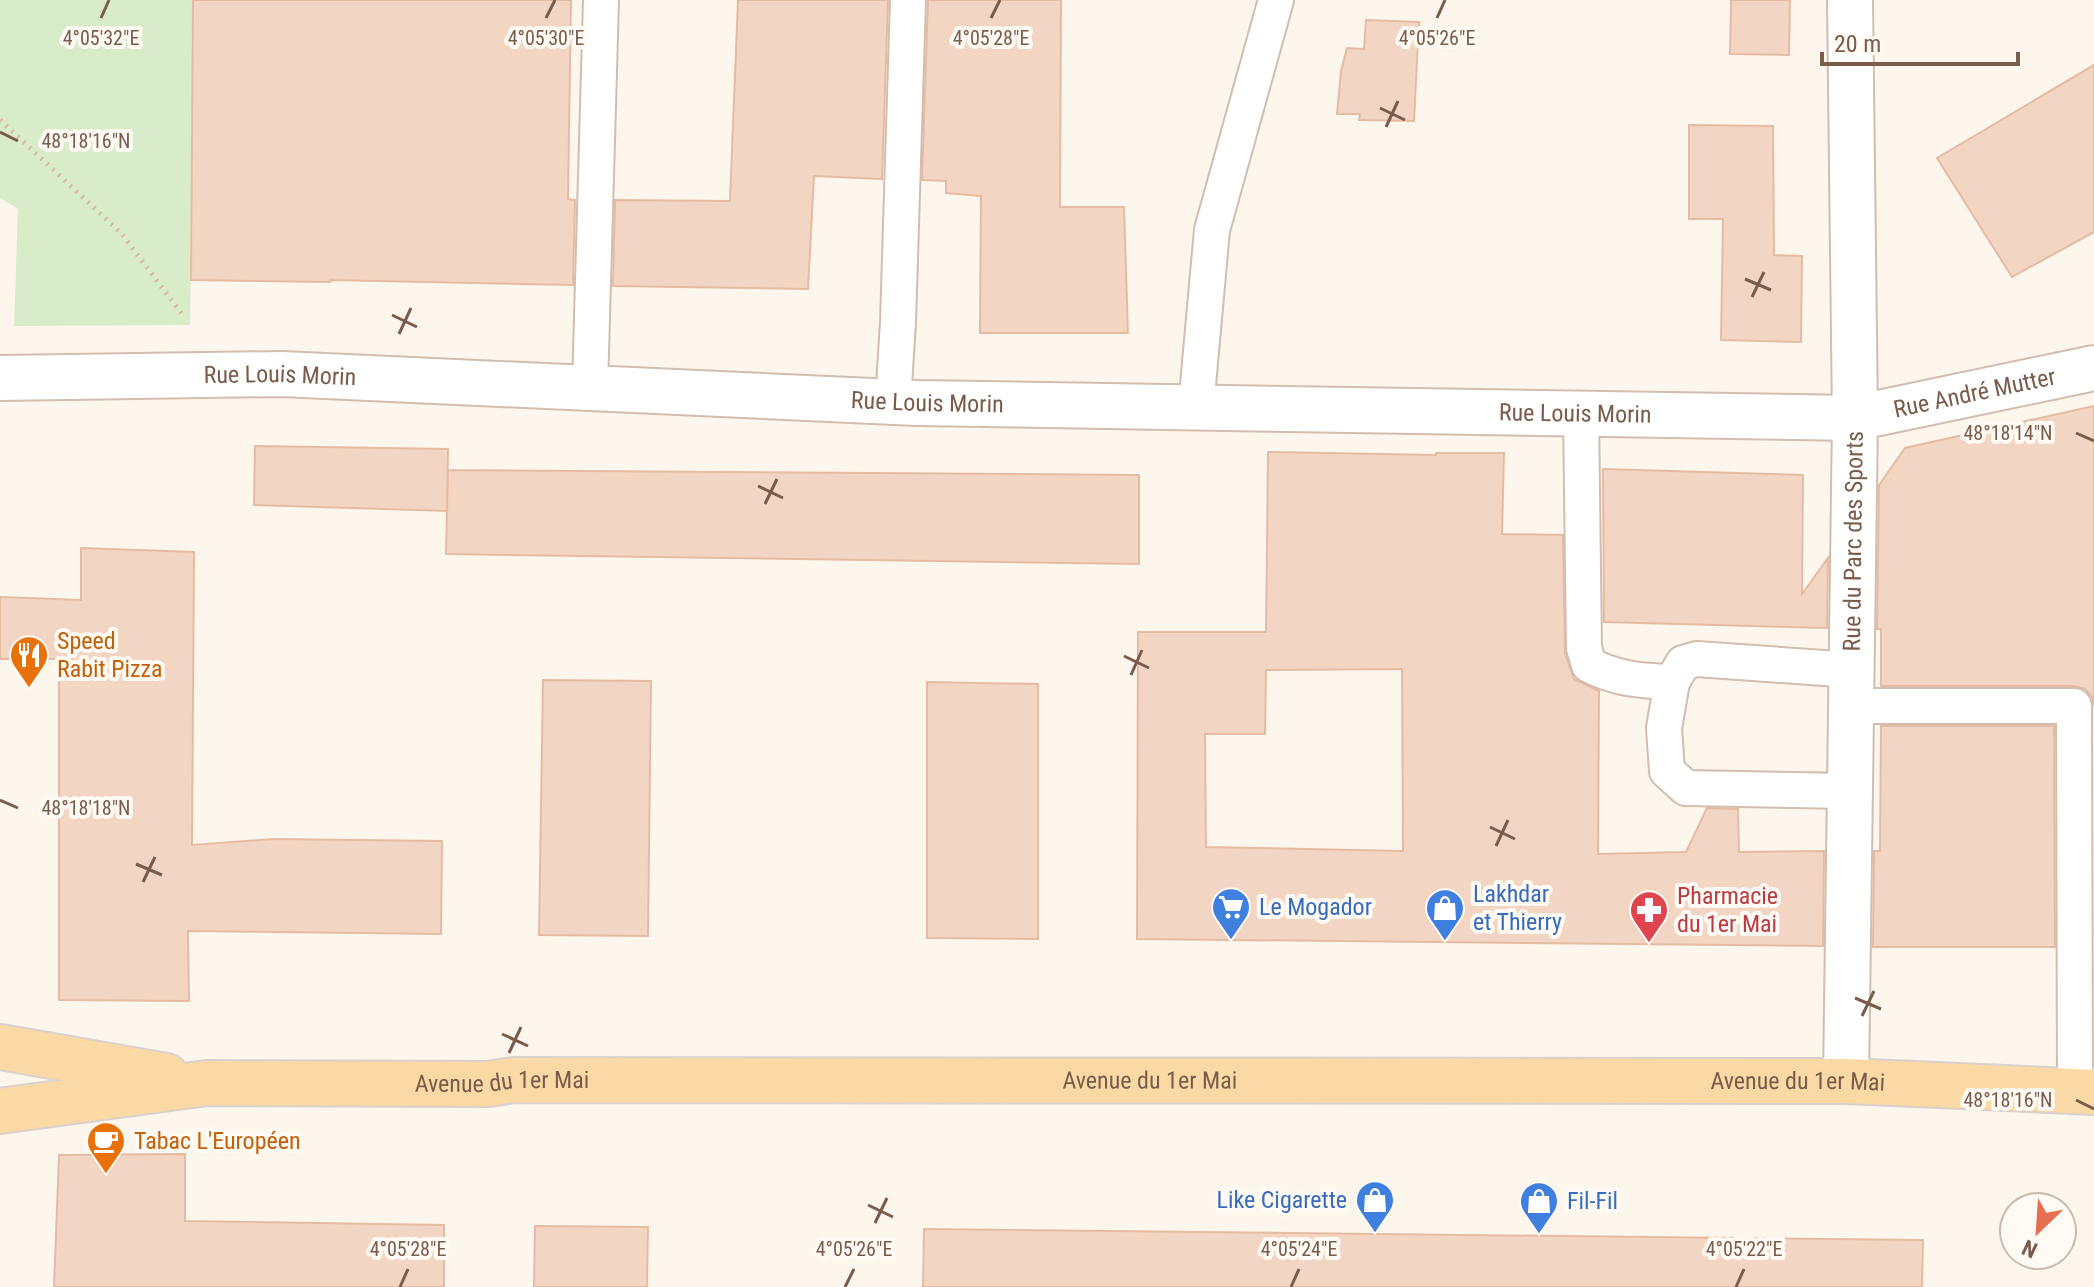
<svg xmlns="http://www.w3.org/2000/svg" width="2094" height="1287" font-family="'Roboto Condensed',sans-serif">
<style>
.green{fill:#d8ecc9}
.building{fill:#f3d5c3;stroke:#e6bba3;stroke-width:2;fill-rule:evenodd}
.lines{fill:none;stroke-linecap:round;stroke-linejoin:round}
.lane-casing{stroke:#d1beb0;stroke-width:38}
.street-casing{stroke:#d1beb0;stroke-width:48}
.primary-casing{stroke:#dad1cd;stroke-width:48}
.path{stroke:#d9b8a5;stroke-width:5;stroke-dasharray:2 6;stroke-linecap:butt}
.lane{stroke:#fff;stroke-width:34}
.street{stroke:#fff;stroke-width:44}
.primary{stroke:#fbd9a5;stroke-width:44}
.ticks{fill:none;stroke:#7a5c4d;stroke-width:3}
.labels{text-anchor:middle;stroke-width:8;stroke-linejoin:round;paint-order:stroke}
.street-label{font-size:24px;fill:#7a5c4d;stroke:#fffaf3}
.food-label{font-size:24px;fill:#c56008;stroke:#fffaf3;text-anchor:start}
.shop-label{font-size:24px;fill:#366cbe;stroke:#fffaf3;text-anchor:start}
.health-label{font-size:24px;fill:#be3a42;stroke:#fffaf3;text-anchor:start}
.ticks-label{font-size:20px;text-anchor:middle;fill:#7a5c4d;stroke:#fffaf3;stroke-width:8;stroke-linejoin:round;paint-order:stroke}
</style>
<rect width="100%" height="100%" fill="#fdf6ec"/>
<!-- green -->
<path class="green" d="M 0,0 L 194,0 L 190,325 L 14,326 L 18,209 L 0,198 Z"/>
<!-- building -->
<path class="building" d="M 193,0 L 571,0 L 568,199 L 575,200 L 573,285 L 330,280 L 330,282 L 191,280 Z
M 738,0 L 888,0 L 882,179 L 814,176 L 808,289 L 613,286 L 615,200 L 730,201 Z
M 928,0 L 1061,0 L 1060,207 L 1124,207 L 1128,333 L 980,333 L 981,196 L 946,193 L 946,181 L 922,180 Z
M 1731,0 L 1790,0 L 1789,55 L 1730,54 Z
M 1366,20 L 1419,22 L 1414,121 L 1359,120 L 1360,114 L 1337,114 L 1341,71 L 1347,48 L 1364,49 Z
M 2094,65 L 2094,232 L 2012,277 L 1937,158 Z
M 1689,125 L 1773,126 L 1774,255 L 1802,256 L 1801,342 L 1721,340 L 1723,219 L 1689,219 Z
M 2094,406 L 2094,706 L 2092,697 L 2085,689 L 2074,686 L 1881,686 L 1881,629 L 1877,629 L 1879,485 L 1905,448 Z
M 255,446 L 448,449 L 447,511 L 254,505 Z
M 1268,452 L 1436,455 L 1436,453 L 1504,453 L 1502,534 L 1563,535 L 1565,653 L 1574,679 L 1599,691 L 1598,854 L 1686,852 L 1707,808 L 1738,809 L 1739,852 L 1824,851 L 1823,946 L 1137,939 L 1138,632 L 1266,632 ZM 1402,669 L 1403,851 L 1206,847 L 1205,734 L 1265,734 L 1266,670 Z
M 1603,469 L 1803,475 L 1802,594 L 1828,558 L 1827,628 L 1604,622 Z
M 448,470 L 1139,475 L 1139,564 L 446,554 Z
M 81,548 L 194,552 L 192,845 L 273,839 L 442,841 L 441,934 L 188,931 L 189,1001 L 59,1000 L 59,659 L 0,659 L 0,597 L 81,600 Z
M 543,680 L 651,681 L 648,936 L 539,935 Z
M 927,682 L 1038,684 L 1038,939 L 927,938 Z
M 1881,726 L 2054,726 L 2055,947 L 1873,947 L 1874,851 L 1880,851 Z
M 185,1154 L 185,1221 L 444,1225 L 444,1287 L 54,1287 L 59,1155 Z
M 535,1226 L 648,1227 L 647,1287 L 534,1287 Z
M 924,1229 L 1923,1240 L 1922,1287 L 923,1287 Z"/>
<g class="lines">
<!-- lane casing -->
<g class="lane-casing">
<path id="lane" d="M 590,388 L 601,0
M 893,402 L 898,322 L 908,0
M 1196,407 L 1212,230 L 1276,0
M 1581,412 L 1584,648 L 1589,665 C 1617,679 1641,681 1672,682
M 1851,706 L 2074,706 L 2075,1091
M 1850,791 L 1686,788 L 1667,771 L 1664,728 L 1672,682 L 1683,663 L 1697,659 L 1852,670"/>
</g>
<!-- street casing -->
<g class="street-casing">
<g id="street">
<path id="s1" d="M 0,378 L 282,374 L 917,403 L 1855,418 L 2094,368"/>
<path id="s2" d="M 1846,1081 L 1855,418 L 1850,0"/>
</g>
</g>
<!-- primary casing -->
<g class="primary-casing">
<g id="primary">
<path d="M 0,1047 L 166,1076"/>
<path id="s3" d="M 0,1111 L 207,1083 L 488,1084 L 514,1080 L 1846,1081 L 2094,1092"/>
</g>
</g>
<!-- path -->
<path class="path" d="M 0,120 L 121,233 L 184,317"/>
<!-- lane -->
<use href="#lane" class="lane"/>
<!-- street -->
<use href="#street" class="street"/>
<!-- primary -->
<use href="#primary" class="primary"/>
</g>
<!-- ticks -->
<path class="ticks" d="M 101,18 L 109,0M 546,18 L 555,0M 991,18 L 1000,0M 1437,18 L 1445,0M 1380,108 L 1405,120M 1386,127 L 1398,101M 0,132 L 18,141M 1745,279 L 1771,290M 1752,297 L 1764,272M 392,315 L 417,327M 399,334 L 411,308M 2076,433 L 2094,441M 758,486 L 783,498M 765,504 L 777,479M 1124,656 L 1149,668M 1131,675 L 1142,650M 0,800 L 18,808M 1490,827 L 1515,839M 1496,846 L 1508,820M 136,864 L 162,875M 143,882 L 155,857M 1855,998 L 1881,1009M 1862,1016 L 1874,991M 502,1034 L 528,1046M 509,1053 L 521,1027M 2076,1100 L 2094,1109M 868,1205 L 893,1217M 875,1223 L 887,1198M 400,1287 L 408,1269M 845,1287 L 854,1269M 1291,1287 L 1299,1269M 1736,1287 L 1744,1269"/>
<!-- icons -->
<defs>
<g id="restaurant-pin" transform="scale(2)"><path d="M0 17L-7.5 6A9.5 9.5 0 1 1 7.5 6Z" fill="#e8710a" stroke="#fffaf3"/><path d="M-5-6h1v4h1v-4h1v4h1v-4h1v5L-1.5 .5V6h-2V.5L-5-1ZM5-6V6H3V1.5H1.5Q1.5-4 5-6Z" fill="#fff"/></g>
<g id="supermarket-pin" transform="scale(2)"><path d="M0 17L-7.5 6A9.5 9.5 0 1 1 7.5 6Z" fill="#3f7fe0" stroke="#fffaf3"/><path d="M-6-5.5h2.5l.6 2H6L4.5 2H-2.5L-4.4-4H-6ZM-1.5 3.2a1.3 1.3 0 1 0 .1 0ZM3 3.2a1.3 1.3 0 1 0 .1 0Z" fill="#fff"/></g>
<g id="shop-pin" transform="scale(2)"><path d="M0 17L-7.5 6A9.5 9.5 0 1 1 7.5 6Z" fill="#3f7fe0" stroke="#fffaf3"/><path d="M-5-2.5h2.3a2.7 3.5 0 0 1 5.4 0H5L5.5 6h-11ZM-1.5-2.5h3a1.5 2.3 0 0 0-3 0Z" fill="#fff"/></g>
<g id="pharmacy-pin" transform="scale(2)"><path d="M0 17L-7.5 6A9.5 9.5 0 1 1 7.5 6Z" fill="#e0444e" stroke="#fffaf3"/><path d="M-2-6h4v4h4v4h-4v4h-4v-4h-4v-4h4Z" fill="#fff"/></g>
<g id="cafe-pin" transform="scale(2)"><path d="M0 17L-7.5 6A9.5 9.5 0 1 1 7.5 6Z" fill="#e8710a" stroke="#fffaf3"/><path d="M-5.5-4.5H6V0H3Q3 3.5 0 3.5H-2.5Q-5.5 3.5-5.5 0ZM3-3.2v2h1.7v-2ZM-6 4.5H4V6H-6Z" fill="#fff"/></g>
</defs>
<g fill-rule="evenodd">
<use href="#restaurant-pin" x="29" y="655"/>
<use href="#supermarket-pin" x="1231" y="907"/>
<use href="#shop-pin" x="1445" y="908"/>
<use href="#pharmacy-pin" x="1649" y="910"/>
<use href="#cafe-pin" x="106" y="1141"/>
<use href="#shop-pin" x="1375" y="1200"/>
<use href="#shop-pin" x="1539" y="1201"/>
</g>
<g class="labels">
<!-- street labels -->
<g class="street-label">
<text dy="8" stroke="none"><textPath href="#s1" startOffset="280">Rue Louis Morin</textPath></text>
<text dy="8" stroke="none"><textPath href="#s1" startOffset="1978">Rue André Mutter</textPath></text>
<text dy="8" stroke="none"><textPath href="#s1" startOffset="928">Rue Louis Morin</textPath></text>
<text dy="8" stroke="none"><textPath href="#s1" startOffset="1576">Rue Louis Morin</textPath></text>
<text dy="8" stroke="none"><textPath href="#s2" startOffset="540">Rue du Parc des Sports</textPath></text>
<text dy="8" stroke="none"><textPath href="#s3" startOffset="504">Avenue du 1er Mai</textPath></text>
<text dy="8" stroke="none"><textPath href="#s3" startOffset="1152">Avenue du 1er Mai</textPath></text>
<text dy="8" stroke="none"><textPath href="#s3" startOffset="1800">Avenue du 1er Mai</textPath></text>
</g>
<!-- food labels -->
<g class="food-label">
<text x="57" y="649">Speed<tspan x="57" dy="28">Rabit Pizza</tspan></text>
<text x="134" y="1149">Tabac L'Européen</text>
</g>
<!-- shop labels -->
<g class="shop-label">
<text x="1473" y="902">Lakhdar<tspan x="1473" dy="28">et Thierry</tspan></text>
<text x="1259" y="915">Le Mogador</text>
<text x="1347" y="1208" text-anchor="end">Like Cigarette</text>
<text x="1567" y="1209">Fil-Fil</text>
</g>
<!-- health labels -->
<g class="health-label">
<text x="1677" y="904">Pharmacie<tspan x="1677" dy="28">du 1er Mai</tspan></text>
</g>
</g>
<g class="ticks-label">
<text x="546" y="45">4°05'30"E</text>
<text x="991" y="45">4°05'28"E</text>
<text x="1437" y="45">4°05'26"E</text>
<text x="101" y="45">4°05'32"E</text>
<text x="86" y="148">48°18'16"N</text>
<text x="2008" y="440">48°18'14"N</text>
<text x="86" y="815">48°18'18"N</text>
<text x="2008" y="1107">48°18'16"N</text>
<text x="408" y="1256">4°05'28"E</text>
<text x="854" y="1256">4°05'26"E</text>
<text x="1299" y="1256">4°05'24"E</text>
<text x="1744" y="1256">4°05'22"E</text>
</g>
<!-- north arrow -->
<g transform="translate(2038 1231) rotate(205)"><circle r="38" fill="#fffaf3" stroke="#cabbb1" stroke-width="2"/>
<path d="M0-6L14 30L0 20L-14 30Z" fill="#e76f51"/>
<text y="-12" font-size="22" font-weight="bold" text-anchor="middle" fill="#7a5c4d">N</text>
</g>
<!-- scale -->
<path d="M1822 52v12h196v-12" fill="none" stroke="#7a5c4d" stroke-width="4"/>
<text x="1834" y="52" font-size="24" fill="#7a5c4d" stroke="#fffaf3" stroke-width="6" paint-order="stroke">20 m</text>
</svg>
